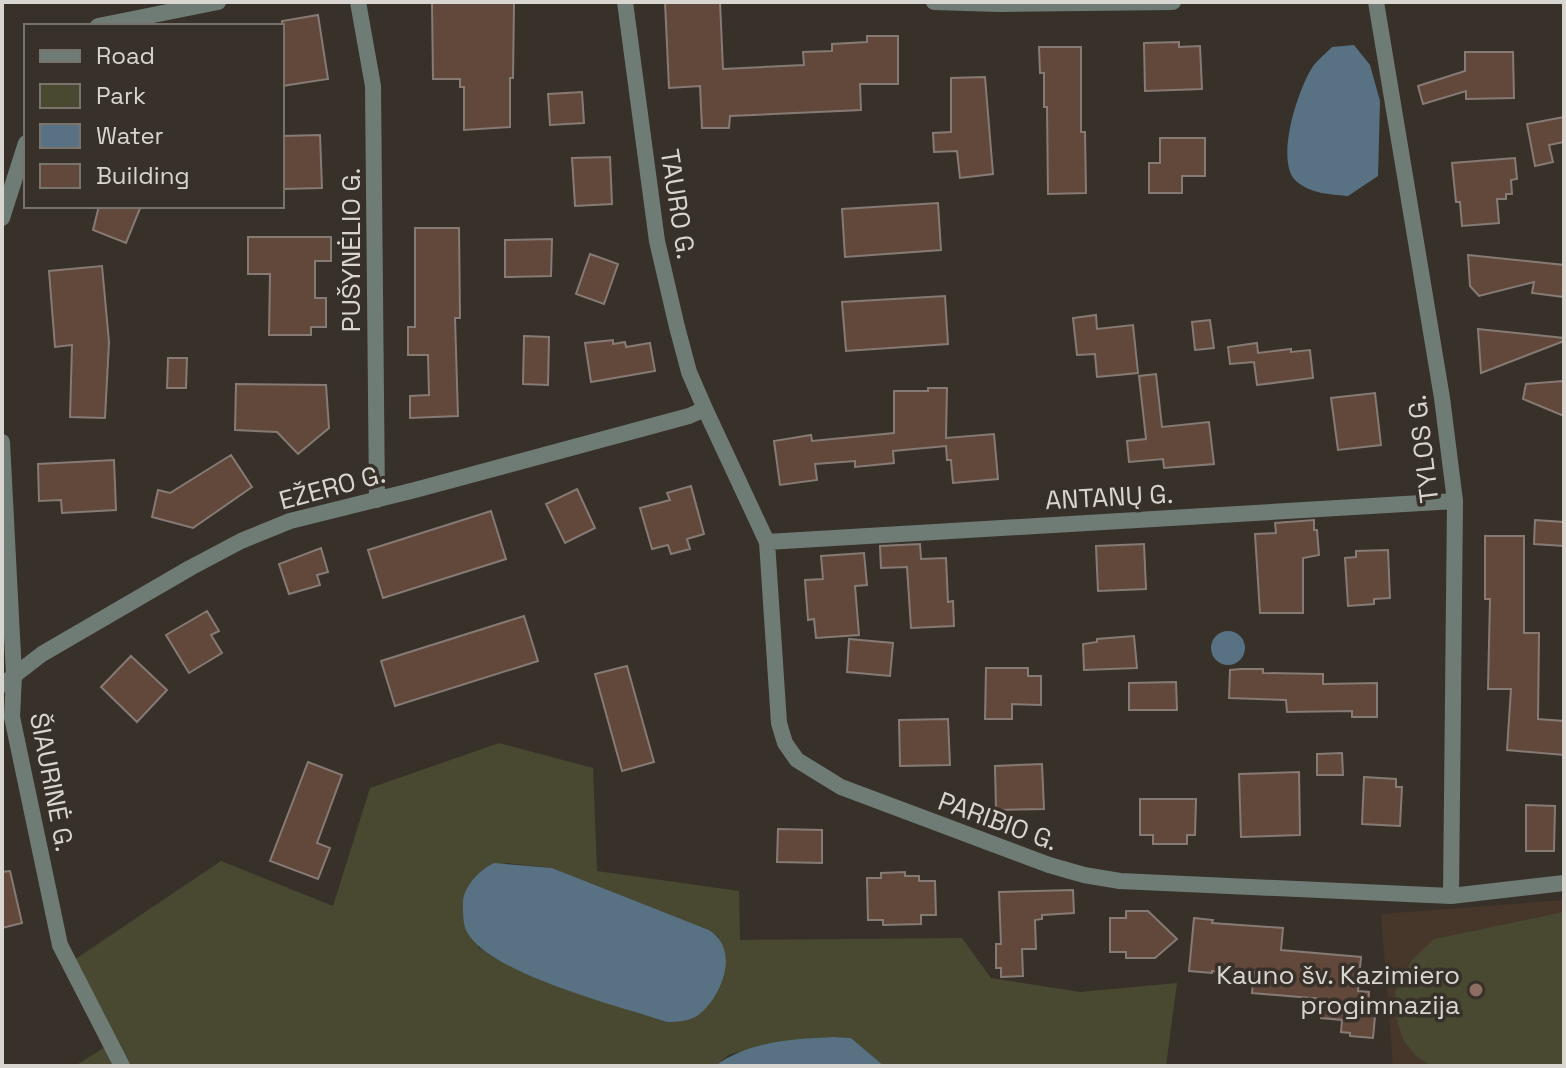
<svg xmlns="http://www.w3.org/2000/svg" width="1566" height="1068" font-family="'Space Grotesk',sans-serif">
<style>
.education{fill:#47372b}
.green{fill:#484930;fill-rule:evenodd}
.water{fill:#587284}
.building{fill:#62473b;stroke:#867a75;stroke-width:2}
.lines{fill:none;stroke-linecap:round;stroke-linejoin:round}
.street{stroke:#6f7c75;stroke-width:16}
.education-dot{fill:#8d6e63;stroke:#38312a;stroke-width:3}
.labels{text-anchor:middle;stroke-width:7;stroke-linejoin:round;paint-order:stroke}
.street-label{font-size:26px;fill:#d9d5d0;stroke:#38312a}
.poi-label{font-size:26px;fill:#d9d5d0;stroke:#38312a;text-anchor:end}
</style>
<rect width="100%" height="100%" fill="#38312a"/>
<!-- education -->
<path class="education" d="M 1564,900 L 1564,1066 L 1393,1066 L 1381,914 Z"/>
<!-- green -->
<path class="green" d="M 499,743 L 593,768 L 597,871 L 739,891 L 740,940 L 962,938 L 991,978 L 1080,992 L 1177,983 L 1166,1066 L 884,1066 L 851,1038 L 834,1037 L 808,1039 L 730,1054 L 715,1066 L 75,1066 L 116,1040 L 68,964 L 221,861 L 333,906 L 370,788 ZM 506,863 L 552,868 L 709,930 L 719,937 L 667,1022 C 603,1000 533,985 478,947 Z
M 1564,912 L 1564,1066 L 1431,1066 L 1415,1055 L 1404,1041 L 1397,1021 L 1395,992 L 1412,960 L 1434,939 Z"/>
<!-- water -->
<path class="water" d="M 1354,45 L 1370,65 L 1380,101 L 1378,176 L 1348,196 C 1329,194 1311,194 1296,181 C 1274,161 1299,85 1314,65 C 1319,59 1326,53 1332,47 Z
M1211 648a17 17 0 1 1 34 0a17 17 0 1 1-34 0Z
M 494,863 L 552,868 L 709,930 C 739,949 724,991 702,1012 C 693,1021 679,1022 667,1022 C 622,1007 485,973 466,930 C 463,923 463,913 463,905 C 462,888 479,870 494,863 Z
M 834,1037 L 851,1038 L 884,1066 L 715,1066 C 749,1041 793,1039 834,1037 Z"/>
<!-- building -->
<path class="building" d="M 432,2 L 514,2 L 513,78 L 510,78 L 510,127 L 464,130 L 464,87 L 460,87 L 460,79 L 433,79 Z
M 665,2 L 720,2 L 723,69 L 804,65 L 803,52 L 832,51 L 832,44 L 867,42 L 867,36 L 898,36 L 898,84 L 860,84 L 861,110 L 730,116 L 729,128 L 702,128 L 700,86 L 669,88 Z
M 318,15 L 328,79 L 282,86 L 282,21 Z
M 1179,42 L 1179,47 L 1200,46 L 1202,89 L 1145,91 L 1144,43 Z
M 1039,47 L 1081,47 L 1081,132 L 1085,132 L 1086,193 L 1048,194 L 1047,107 L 1044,107 L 1044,73 L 1040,73 Z
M 1465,52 L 1513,52 L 1514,98 L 1466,99 L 1466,91 L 1423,104 L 1418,86 L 1465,71 Z
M 985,77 L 993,174 L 960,178 L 957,151 L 934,152 L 933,133 L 951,132 L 951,78 Z
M 582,92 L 584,123 L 550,125 L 548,94 Z
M 1564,117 L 1564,142 L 1549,145 L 1553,162 L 1535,166 L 1527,124 Z
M 320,135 L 322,188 L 282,189 L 282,136 Z
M 1160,138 L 1205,138 L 1205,176 L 1182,176 L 1182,193 L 1149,193 L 1149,163 L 1160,163 Z
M 610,157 L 612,204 L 575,206 L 572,158 Z
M 1515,158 L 1517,179 L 1511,180 L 1512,194 L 1506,194 L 1506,199 L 1497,199 L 1499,223 L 1462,226 L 1460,202 L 1456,202 L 1452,163 Z
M 938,203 L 941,250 L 845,257 L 842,209 Z
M 99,206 L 141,206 L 126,243 L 93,230 Z
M 415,228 L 459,228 L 460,318 L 455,318 L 458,416 L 410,418 L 410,396 L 429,395 L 428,355 L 408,355 L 408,327 L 415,327 Z
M 248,237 L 331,237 L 331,261 L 315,261 L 315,298 L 326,298 L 326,327 L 311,327 L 311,335 L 269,335 L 270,274 L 248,274 Z
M 552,239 L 551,276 L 505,277 L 505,240 Z
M 590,254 L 618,264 L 604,304 L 576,294 Z
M 1468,255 L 1564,265 L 1564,297 L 1532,293 L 1534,282 L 1479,296 L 1470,286 Z
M 102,266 L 109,342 L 105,418 L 70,417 L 72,345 L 55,347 L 49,271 Z
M 945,296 L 948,344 L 846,351 L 842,302 Z
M 1096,315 L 1097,329 L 1133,325 L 1138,373 L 1097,377 L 1095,354 L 1077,355 L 1073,318 Z
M 1210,320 L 1214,348 L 1195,350 L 1192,322 Z
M 1478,329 L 1564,338 L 1564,341 L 1481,373 Z
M 524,336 L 549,337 L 548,385 L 523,384 Z
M 613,340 L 613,344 L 625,342 L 626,347 L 650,343 L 655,371 L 591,382 L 585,343 Z
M 1257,343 L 1258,353 L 1291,349 L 1291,352 L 1310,350 L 1313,378 L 1257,385 L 1254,362 L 1230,364 L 1228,347 Z
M 168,358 L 187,358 L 186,388 L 167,388 Z
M 1156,374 L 1162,427 L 1209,422 L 1214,464 L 1164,468 L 1163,459 L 1129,462 L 1127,441 L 1146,439 L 1139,376 Z
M 1563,381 L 1564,416 L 1523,399 L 1526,384 Z
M 236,384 L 326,385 L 329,428 L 298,454 L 277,432 L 235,430 Z
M 928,388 L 947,388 L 946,438 L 994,434 L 998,479 L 953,483 L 951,460 L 947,460 L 946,446 L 893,451 L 894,463 L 855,467 L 855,461 L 815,464 L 817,480 L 780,485 L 774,441 L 811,435 L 812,441 L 894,433 L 894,391 L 928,391 Z
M 1375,393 L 1381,445 L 1338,450 L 1331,398 Z
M 231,455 L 252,487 L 193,528 L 152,517 L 158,490 L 170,493 Z
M 114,460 L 116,510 L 62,513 L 61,500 L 39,501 L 38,464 Z
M 691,486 L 704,534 L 687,539 L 690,549 L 671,554 L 668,545 L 652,549 L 640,508 L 670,500 L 667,493 Z
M 577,489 L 595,528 L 565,543 L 546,504 Z
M 491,511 L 506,559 L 383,598 L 368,550 Z
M 1314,520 L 1314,530 L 1317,530 L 1319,555 L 1303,558 L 1303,613 L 1260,613 L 1255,534 L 1276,533 L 1275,523 Z
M 1535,520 L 1564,522 L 1564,546 L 1534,544 Z
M 1485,536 L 1524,536 L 1524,633 L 1539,633 L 1538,719 L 1564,721 L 1564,755 L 1507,750 L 1511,689 L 1488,689 L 1490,599 L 1485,599 Z
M 920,544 L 921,559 L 946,558 L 948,602 L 953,601 L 954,626 L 911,628 L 907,567 L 881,568 L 880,546 Z
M 1144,544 L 1146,589 L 1098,591 L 1096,546 Z
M 321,548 L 328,572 L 317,575 L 320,585 L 289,594 L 279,564 Z
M 1388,550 L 1390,598 L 1374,599 L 1374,604 L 1348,606 L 1345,558 L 1356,557 L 1356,551 Z
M 864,553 L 867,585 L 855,586 L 859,635 L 816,638 L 814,619 L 808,620 L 805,580 L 823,579 L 821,556 Z
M 207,611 L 219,631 L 211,635 L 222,653 L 189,673 L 166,635 Z
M 524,616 L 538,661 L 395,706 L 381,661 Z
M 1134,636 L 1137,668 L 1084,670 L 1083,644 L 1097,642 L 1097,639 Z
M 849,639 L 893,643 L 890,676 L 847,672 Z
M 131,656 L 167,690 L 137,722 L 101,687 Z
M 627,666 L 654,762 L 622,771 L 595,674 Z
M 986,668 L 1028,668 L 1028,676 L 1041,676 L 1041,705 L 1012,704 L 1012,719 L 985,719 Z
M 1241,669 L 1263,669 L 1263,673 L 1323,674 L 1323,684 L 1377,683 L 1377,717 L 1352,717 L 1352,711 L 1287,712 L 1286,700 L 1229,698 L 1230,670 Z
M 1176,682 L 1177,710 L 1129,710 L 1129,683 Z
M 948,719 L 950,765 L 900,766 L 899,720 Z
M 1342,753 L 1343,775 L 1317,775 L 1317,754 Z
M 308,762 L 342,775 L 317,843 L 330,848 L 318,879 L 270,861 Z
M 1042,764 L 1044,809 L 996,810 L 995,766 Z
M 1299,772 L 1300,835 L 1241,837 L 1239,774 Z
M 1364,777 L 1396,779 L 1396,787 L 1402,787 L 1400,826 L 1362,824 Z
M 1140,799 L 1196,799 L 1195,835 L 1187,835 L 1187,844 L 1153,844 L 1153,835 L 1140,835 Z
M 1526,805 L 1555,806 L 1554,851 L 1526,851 Z
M 778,829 L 822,830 L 822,863 L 777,862 Z
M 10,871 L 22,923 L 2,928 L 2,872 Z
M 905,872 L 905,876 L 919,876 L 919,881 L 935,881 L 936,915 L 921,915 L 921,924 L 883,925 L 883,920 L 868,920 L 867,878 L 881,878 L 881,873 Z
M 1073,890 L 1074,913 L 1042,915 L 1042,919 L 1035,920 L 1036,949 L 1022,949 L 1023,976 L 1001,977 L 1001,968 L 996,968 L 996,944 L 1001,944 L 999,892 Z
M 1126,911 L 1148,911 L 1177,939 L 1155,958 L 1126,958 L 1126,952 L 1110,952 L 1110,918 L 1126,918 Z
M 1194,918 L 1213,920 L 1212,923 L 1283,928 L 1281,950 L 1361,957 L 1358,991 L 1369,992 L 1368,1006 L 1376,1006 L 1373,1038 L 1350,1036 L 1350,1033 L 1341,1032 L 1342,1020 L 1321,1018 L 1323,999 L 1252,993 L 1254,972 L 1219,969 L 1218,972 L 1212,971 L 1212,973 L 1189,971 Z"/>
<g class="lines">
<!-- street -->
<path class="street" d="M 358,2 L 373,86 L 377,500
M 625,2 L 657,241 L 677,327 L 689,372 L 705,409 L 767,542 L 779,723 L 785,743 L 797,760 L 841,787 L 1049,865 L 1084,875 L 1120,881 L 1451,896 L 1564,883
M 934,2 L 999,4 L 1173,2
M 1376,2 L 1442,398 L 1455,501 L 1451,896
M 98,26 L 218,2
M 2,218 L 26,143
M 2,442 L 14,675 L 12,717 L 60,945 L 122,1066
M 767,542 L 1455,501
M 2,685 L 42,654 L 190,568 L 241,541 L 290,521 L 415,490 L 689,416 L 705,409"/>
</g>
<!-- markers -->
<circle class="education-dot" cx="1476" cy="990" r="8"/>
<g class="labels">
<!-- street labels -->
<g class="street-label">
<text transform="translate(678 204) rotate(81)" y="9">TAURO G.</text>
<text transform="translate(351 250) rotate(-90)" y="9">PUŠYNĖLIO G.</text>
<text transform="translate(1423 449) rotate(-97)" y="9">TYLOS G.</text>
<text transform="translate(332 487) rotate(-15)" y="9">EŽERO G.</text>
<text transform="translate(1109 497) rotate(-3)" y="9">ANTANŲ G.</text>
<text transform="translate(52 782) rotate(79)" y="9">ŠIAURINĖ G.</text>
<text transform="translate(998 821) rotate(20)" y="9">PARIBIO G.</text>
</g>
<!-- poi labels -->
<g class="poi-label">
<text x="1460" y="984">Kauno šv. Kazimiero<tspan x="1460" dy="30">progimnazija</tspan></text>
</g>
</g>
<!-- border -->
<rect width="1566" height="1068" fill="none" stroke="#d9d5d0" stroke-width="8"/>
<!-- legend -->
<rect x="24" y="24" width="260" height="184" fill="#38312a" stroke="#78736c" stroke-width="2"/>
<rect x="40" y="50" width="40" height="12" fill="#6f7c75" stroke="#78736c" stroke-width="2"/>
<text x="96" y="64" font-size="24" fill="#d9d5d0">Road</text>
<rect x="40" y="84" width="40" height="24" fill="#484930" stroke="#78736c" stroke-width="2"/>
<text x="96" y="104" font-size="24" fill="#d9d5d0">Park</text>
<rect x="40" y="124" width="40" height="24" fill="#587284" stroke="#78736c" stroke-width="2"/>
<text x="96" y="144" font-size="24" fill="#d9d5d0">Water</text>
<rect x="40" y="164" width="40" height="24" fill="#62473b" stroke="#78736c" stroke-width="2"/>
<text x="96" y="184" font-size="24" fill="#d9d5d0">Building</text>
</svg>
